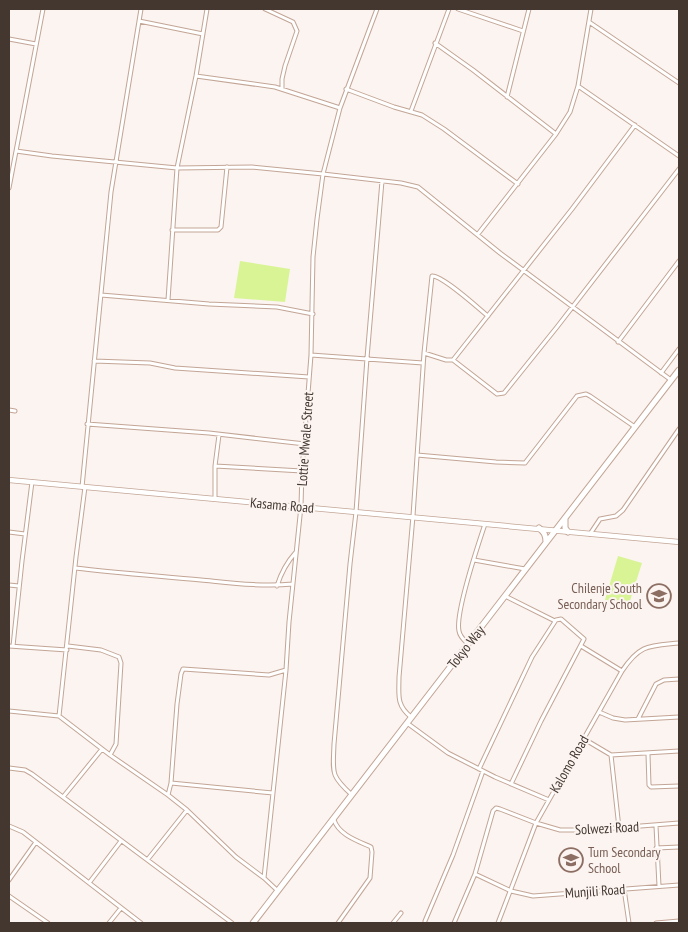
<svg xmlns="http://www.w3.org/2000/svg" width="688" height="932" font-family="'PT Sans Narrow',sans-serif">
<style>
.green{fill:#d9f495}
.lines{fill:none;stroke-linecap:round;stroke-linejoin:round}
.minor-casing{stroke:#c3a595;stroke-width:5}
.tertiary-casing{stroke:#c3a595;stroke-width:6}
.secondary-casing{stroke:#c3a595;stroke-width:7}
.minor{stroke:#fff;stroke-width:3}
.tertiary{stroke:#fff;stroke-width:4.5}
.secondary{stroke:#fff;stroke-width:5}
.labels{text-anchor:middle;stroke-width:4;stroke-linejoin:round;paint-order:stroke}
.street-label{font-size:14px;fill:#443730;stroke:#fbf4f1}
.education-label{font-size:14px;fill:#785e54;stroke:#fbf4f1;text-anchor:end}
</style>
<rect width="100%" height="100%" fill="#fbf4f1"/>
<!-- green -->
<path class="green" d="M 240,261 L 290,269 L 285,302 L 234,298 Z
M 618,556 L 642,563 L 628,607 L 605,600 Z"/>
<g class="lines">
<!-- minor casing -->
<g class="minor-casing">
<path id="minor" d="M 265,9 L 293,22 L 297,31 L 285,66 L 282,79 L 282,89
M 458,9 L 523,31
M 139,21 L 203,34
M 589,22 L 679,83
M 9,39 L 36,44
M 435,43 L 473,70 L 556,134
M 196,76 L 275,87 L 340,108
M 578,86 L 679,156
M 346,89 L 394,107 L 422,115 L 444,129 L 518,184
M 507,97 L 529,9
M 411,111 L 449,9
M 16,151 L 52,156 L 177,168 L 252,167 L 323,174 L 401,183 L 418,187 L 500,253 L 671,380
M 9,188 L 43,9
M 172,230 L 218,230 L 221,227 L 227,167
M 478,234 L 556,134 L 570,112 L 578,86 L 591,9
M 101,295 L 209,304 L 277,307 L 313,314
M 168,300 L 177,168 L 196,76 L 207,9
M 618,342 L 679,261
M 424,353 L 446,360 L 453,360 L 497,394 L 504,393 L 557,327 L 679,169
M 311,355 L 423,363
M 453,360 L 572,209 L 635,125
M 94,361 L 150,363 L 175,368 L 309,377
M 661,373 L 679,349
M 9,410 L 15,411
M 87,424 L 209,433 L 305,444
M 417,455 L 496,462 L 525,463 L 577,396 L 586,394 L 590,396 L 635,427
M 215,466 L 302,471
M 82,487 L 111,192 L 141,9
M 215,499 L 215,466 L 219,435
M 9,532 L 25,534
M 590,534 L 600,519 L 616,516 L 623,510 L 679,429
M 474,560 L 525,569
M 75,568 C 117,573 159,576 201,580 C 232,583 262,587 293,584
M 9,585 L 19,586
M 277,586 C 281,573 287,562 296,552
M 505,596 L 555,621
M 468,644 C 464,640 460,637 459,631 C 455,613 478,545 485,524
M 9,646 L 67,650
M 13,646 L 22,561 L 32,482
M 68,646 L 101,650 L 119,657 L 121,663 L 116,744 L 110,755
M 581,646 L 622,671
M 9,711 L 59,716 L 110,755 L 168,795 L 187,810 L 236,857 L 264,878 L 278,891
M 599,712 L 613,718 L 625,720 L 679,717
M 59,716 L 76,557 L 85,487
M 411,717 C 396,705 399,695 399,677 L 413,516 L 424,353 L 432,276 C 442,275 478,308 488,316
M 638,719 L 656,684 L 664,680 L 679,679
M 407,723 L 448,753 L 495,777 L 549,800
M 584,739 L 611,755 L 679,751
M 648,754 L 649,785 L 651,787 L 679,786
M 611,755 L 619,828
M 9,768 L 25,770 L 32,774 L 232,923
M 479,769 L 532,657 L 556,620 L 561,619 L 584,639 L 541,721 L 511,784
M 171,783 L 177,704 L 181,674 L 183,669 L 269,675 L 286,670
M 168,795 L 171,783 L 273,793
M 352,795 C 330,775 333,773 334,744 L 350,564 L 356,512 L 367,358 L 382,181
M 63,797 L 102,749
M 334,820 C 339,835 358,841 371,847 L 372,852 L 370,878 L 338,923
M 9,826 L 23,832 L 141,923
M 656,826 L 659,886
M 656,848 L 679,847
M 148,859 L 187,810
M 475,874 L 511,891 L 533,896 L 679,885
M 264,878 L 286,670 L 289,622 L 301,506 L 302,471 L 311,355 L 313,257 L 317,219 L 323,174 L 340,108 L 377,9
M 9,880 L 36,842
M 89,883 L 121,841
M 624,889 L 629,923
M 9,896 L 48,923
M 425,921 L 453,855 L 483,771
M 109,923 L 121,908
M 393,923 L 401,913
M 454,923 L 475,874 L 493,811 L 496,808 L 500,809 L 536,823 L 560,830 L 590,830 L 679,823
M 498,923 L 536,823 L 622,671 C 640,644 649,646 679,643
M 656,923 L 679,921"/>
</g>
<!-- tertiary casing -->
<g class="tertiary-casing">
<path id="tertiary" d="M 9,480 L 679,542"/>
</g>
<!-- secondary casing -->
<g class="secondary-casing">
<path id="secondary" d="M 565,518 L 565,528 L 568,532
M 539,528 C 544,532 546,535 546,542
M 253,923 L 679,370"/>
</g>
<!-- minor -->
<use href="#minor" class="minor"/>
<!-- tertiary -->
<use href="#tertiary" class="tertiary"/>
<!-- secondary -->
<use href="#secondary" class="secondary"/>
</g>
<!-- icons -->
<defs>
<g id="school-ring" transform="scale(1.25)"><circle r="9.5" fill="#fbf4f1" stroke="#8d6e63" stroke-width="1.5"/><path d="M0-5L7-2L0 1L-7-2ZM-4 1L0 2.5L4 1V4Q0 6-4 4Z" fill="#8d6e63"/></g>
</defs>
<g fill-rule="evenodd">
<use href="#school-ring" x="659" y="596"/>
<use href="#school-ring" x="571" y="860"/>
</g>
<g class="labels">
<!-- street labels -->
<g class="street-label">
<text transform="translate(305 439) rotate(-86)" y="5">Lottie Mwale Street</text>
<text transform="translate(282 505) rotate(5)" y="5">Kasama Road</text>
<text transform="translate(466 647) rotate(-52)" y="5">Tokyo Way</text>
<text transform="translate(569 764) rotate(-60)" y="5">Kalomo Road</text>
<text transform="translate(607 828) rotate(-3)" y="5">Solwezi Road</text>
<text transform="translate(595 891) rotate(-4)" y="5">Munjili Road</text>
</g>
<!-- education labels -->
<g class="education-label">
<text x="642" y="593">Chilenje South<tspan x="642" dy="16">Secondary School</tspan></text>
<text x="588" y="857" text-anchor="start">Tum Secondary<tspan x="588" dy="16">School</tspan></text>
</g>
</g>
<!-- border -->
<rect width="688" height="932" fill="none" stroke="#443730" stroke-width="20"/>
</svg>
